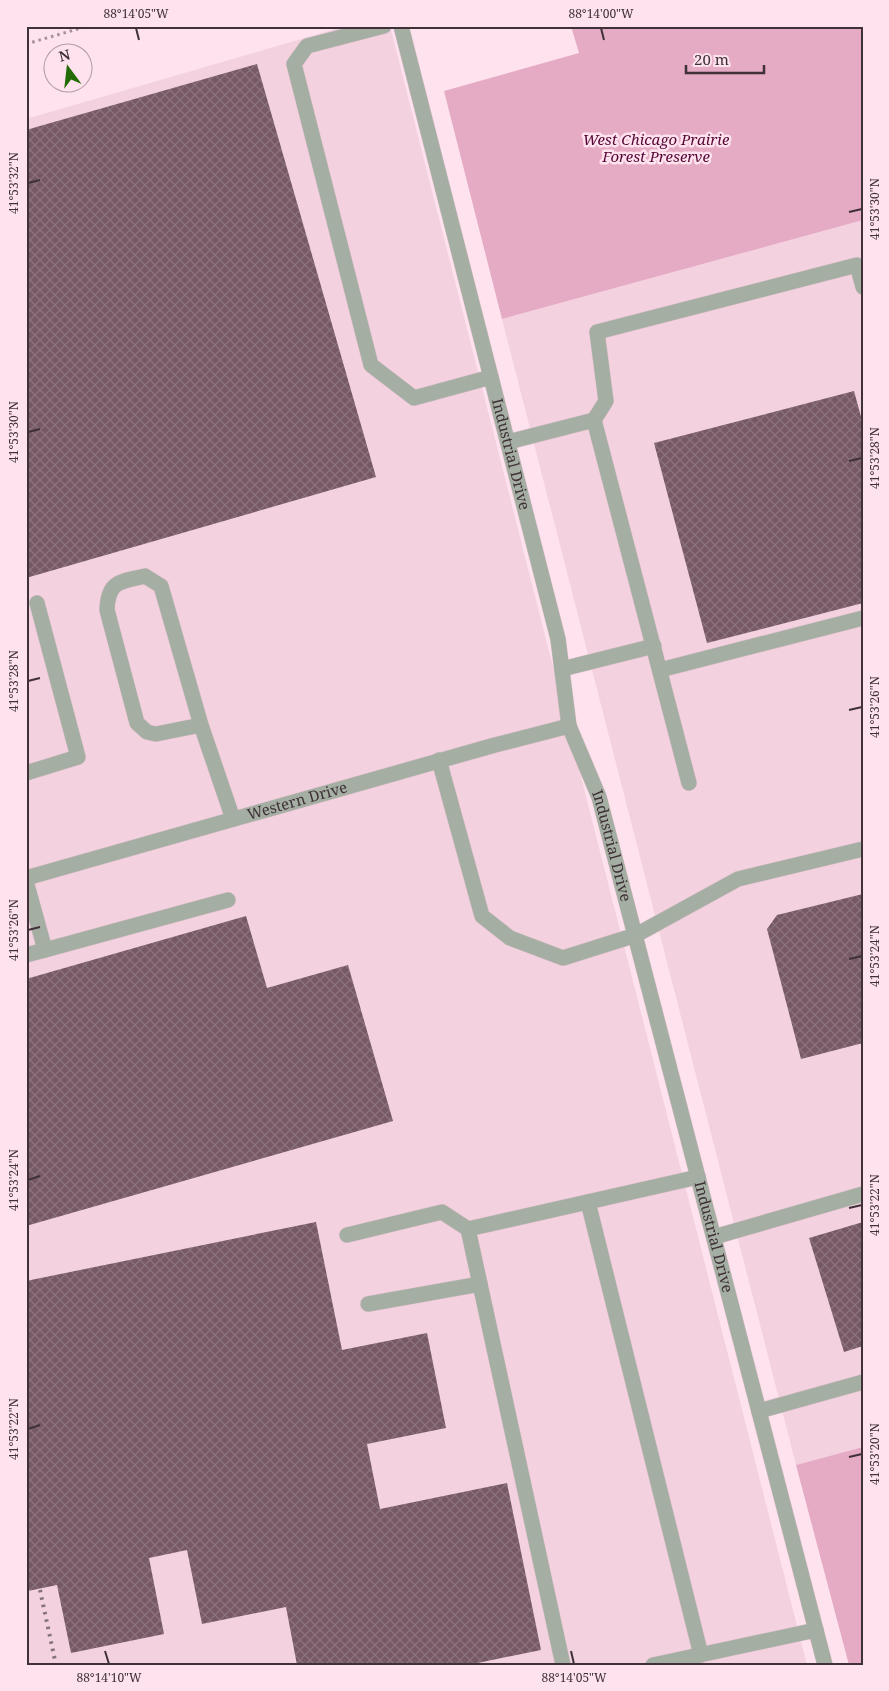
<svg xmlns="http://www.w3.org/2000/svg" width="889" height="1691" font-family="'Noto Serif',serif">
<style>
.built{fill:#f3d1df}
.park{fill:#e5aac4}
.building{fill:url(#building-cross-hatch)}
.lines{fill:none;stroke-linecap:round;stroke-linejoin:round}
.minor-casing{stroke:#d8bfc9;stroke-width:16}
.path{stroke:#a58f98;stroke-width:3;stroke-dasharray:2.5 4;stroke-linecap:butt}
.minor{stroke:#a5aea2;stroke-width:15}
.rail{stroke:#86737b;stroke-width:4;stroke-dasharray:2.5 5;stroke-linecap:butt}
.ticks{fill:none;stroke:#3f3137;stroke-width:2}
.labels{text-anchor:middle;stroke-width:5;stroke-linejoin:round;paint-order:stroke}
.park-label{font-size:15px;font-style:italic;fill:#560636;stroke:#fee2ed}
.street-label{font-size:15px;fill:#3f3137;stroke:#fee2ed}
.neatline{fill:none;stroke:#3f3137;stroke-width:2}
.ticks-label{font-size:12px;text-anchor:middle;fill:#3f3137}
</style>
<defs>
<pattern id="building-cross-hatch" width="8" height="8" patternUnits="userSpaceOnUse" patternTransform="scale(1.25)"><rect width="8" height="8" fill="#775966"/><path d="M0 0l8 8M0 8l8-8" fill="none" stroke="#8a737d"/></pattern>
</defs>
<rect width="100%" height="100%" fill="#fee2ed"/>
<!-- built -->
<path class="built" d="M 346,26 L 390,26 L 807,1665 L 26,1665 L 26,119 Z
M 863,220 L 863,1447 L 796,1465 L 502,319 Z"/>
<!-- park -->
<path class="park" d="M 571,26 L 863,26 L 863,220 L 502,319 L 444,91 L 579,53 Z
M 863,1447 L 863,1665 L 849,1665 L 796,1465 Z"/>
<!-- building -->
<path class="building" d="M 257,64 L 376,477 L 26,578 L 26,130 Z
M 854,391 L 863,424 L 863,603 L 707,643 L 654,443 Z
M 863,894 L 863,1043 L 801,1059 L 767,929 L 777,915 Z
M 246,916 L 267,988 L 348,965 L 393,1121 L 26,1226 L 26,979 Z
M 316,1222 L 342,1350 L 427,1333 L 446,1428 L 367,1444 L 380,1509 L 507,1483 L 541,1650 L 468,1665 L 297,1665 L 286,1607 L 202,1624 L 187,1550 L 149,1558 L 164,1634 L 71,1653 L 57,1585 L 28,1591 L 26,1581 L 26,1281 Z
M 863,1222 L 863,1346 L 844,1352 L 809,1238 Z"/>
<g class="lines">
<!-- minor casing -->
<g class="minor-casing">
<g id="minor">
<path d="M 384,26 L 307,46 L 294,64 L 371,365 L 414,398 L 491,377"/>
<path id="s1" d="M 401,26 L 558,639 L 569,726 L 599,797 L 825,1665"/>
<path d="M 594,420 L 606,401 L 597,332 L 857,265 L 863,287"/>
<path d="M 508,442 L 594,420 L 689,783"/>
<path d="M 562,669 L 654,646"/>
<path d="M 660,670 L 863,618"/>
<path d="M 201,725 L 156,734 L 147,732 L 137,723 L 107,610 C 108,580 121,582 145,576 L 161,586 L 201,725 L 233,819"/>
<path d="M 439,760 L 482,916 L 510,938 L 563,958 L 636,935 L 738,879 L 863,849"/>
<path d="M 26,773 L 78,757 L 37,603"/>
<path id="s2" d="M 26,878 L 495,745 L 569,726"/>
<path d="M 26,881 L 45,950 L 26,955"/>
<path d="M 45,950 L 228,900"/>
<path d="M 588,1202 L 701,1655"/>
<path d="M 347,1235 L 442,1212 L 468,1229"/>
<path d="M 714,1237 L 863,1194"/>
<path d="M 368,1304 L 480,1284"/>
<path d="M 759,1411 L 863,1382"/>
<path d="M 563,1665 L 468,1229 L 698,1177"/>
<path d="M 653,1665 L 816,1630"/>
</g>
</g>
<!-- path -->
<path class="path" d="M 26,44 L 88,26"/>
<!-- minor -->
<use href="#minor" class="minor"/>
<!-- rail -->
<path class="rail" d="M 40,1590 L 56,1665"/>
</g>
<!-- ticks -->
<path class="ticks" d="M 136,28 L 139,40M 601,28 L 604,40M 28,183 L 40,180M 849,212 L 862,209M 28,432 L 40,429M 849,461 L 862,458M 28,681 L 40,678M 849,710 L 862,707M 28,930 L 40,927M 849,959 L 862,956M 28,1180 L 40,1176M 849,1208 L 862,1205M 28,1429 L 40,1425M 849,1457 L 862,1454M 105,1651 L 109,1664M 571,1651 L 574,1664"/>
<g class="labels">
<!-- park labels -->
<g class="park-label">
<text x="656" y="145">West Chicago Prairie<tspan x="656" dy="17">Forest Preserve</tspan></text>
</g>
<!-- street labels -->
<g class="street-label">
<text dy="5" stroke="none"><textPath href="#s1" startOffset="442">Industrial Drive</textPath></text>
<text dy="5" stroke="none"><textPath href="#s2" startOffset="282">Western Drive</textPath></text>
<text dy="5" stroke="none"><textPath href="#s1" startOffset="848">Industrial Drive</textPath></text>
<text dy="5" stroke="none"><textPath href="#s1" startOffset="1252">Industrial Drive</textPath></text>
</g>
</g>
<!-- border -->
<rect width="889" height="1691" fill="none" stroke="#fee2ed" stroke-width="55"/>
<!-- north arrow -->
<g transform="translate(68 68) rotate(345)"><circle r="24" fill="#fee2ed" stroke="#b29ba4"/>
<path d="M0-4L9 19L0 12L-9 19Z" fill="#236b05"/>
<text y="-8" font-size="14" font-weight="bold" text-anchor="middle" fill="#3f3137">N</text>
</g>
<!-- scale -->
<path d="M686 65v8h78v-8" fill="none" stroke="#3f3137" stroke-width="2.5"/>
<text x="694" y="65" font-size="15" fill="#3f3137" stroke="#fee2ed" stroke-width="4" paint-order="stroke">20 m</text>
<rect x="28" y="28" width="834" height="1636" class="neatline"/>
<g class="ticks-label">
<text x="136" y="18">88°14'05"W</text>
<text x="601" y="18">88°14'00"W</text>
<text transform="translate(14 183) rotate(-90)" y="4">41°53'32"N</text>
<text transform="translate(875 209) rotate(-90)" y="4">41°53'30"N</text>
<text transform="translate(14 432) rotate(-90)" y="4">41°53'30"N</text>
<text transform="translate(875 458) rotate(-90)" y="4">41°53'28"N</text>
<text transform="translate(14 681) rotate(-90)" y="4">41°53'28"N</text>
<text transform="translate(875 707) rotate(-90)" y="4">41°53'26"N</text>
<text transform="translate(14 930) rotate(-90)" y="4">41°53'26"N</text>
<text transform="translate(875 956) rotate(-90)" y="4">41°53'24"N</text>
<text transform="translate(14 1180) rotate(-90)" y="4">41°53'24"N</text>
<text transform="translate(875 1205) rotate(-90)" y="4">41°53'22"N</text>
<text transform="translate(14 1429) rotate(-90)" y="4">41°53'22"N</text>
<text transform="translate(875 1454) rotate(-90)" y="4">41°53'20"N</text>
<text x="109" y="1682">88°14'10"W</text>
<text x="574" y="1682">88°14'05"W</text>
</g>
</svg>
